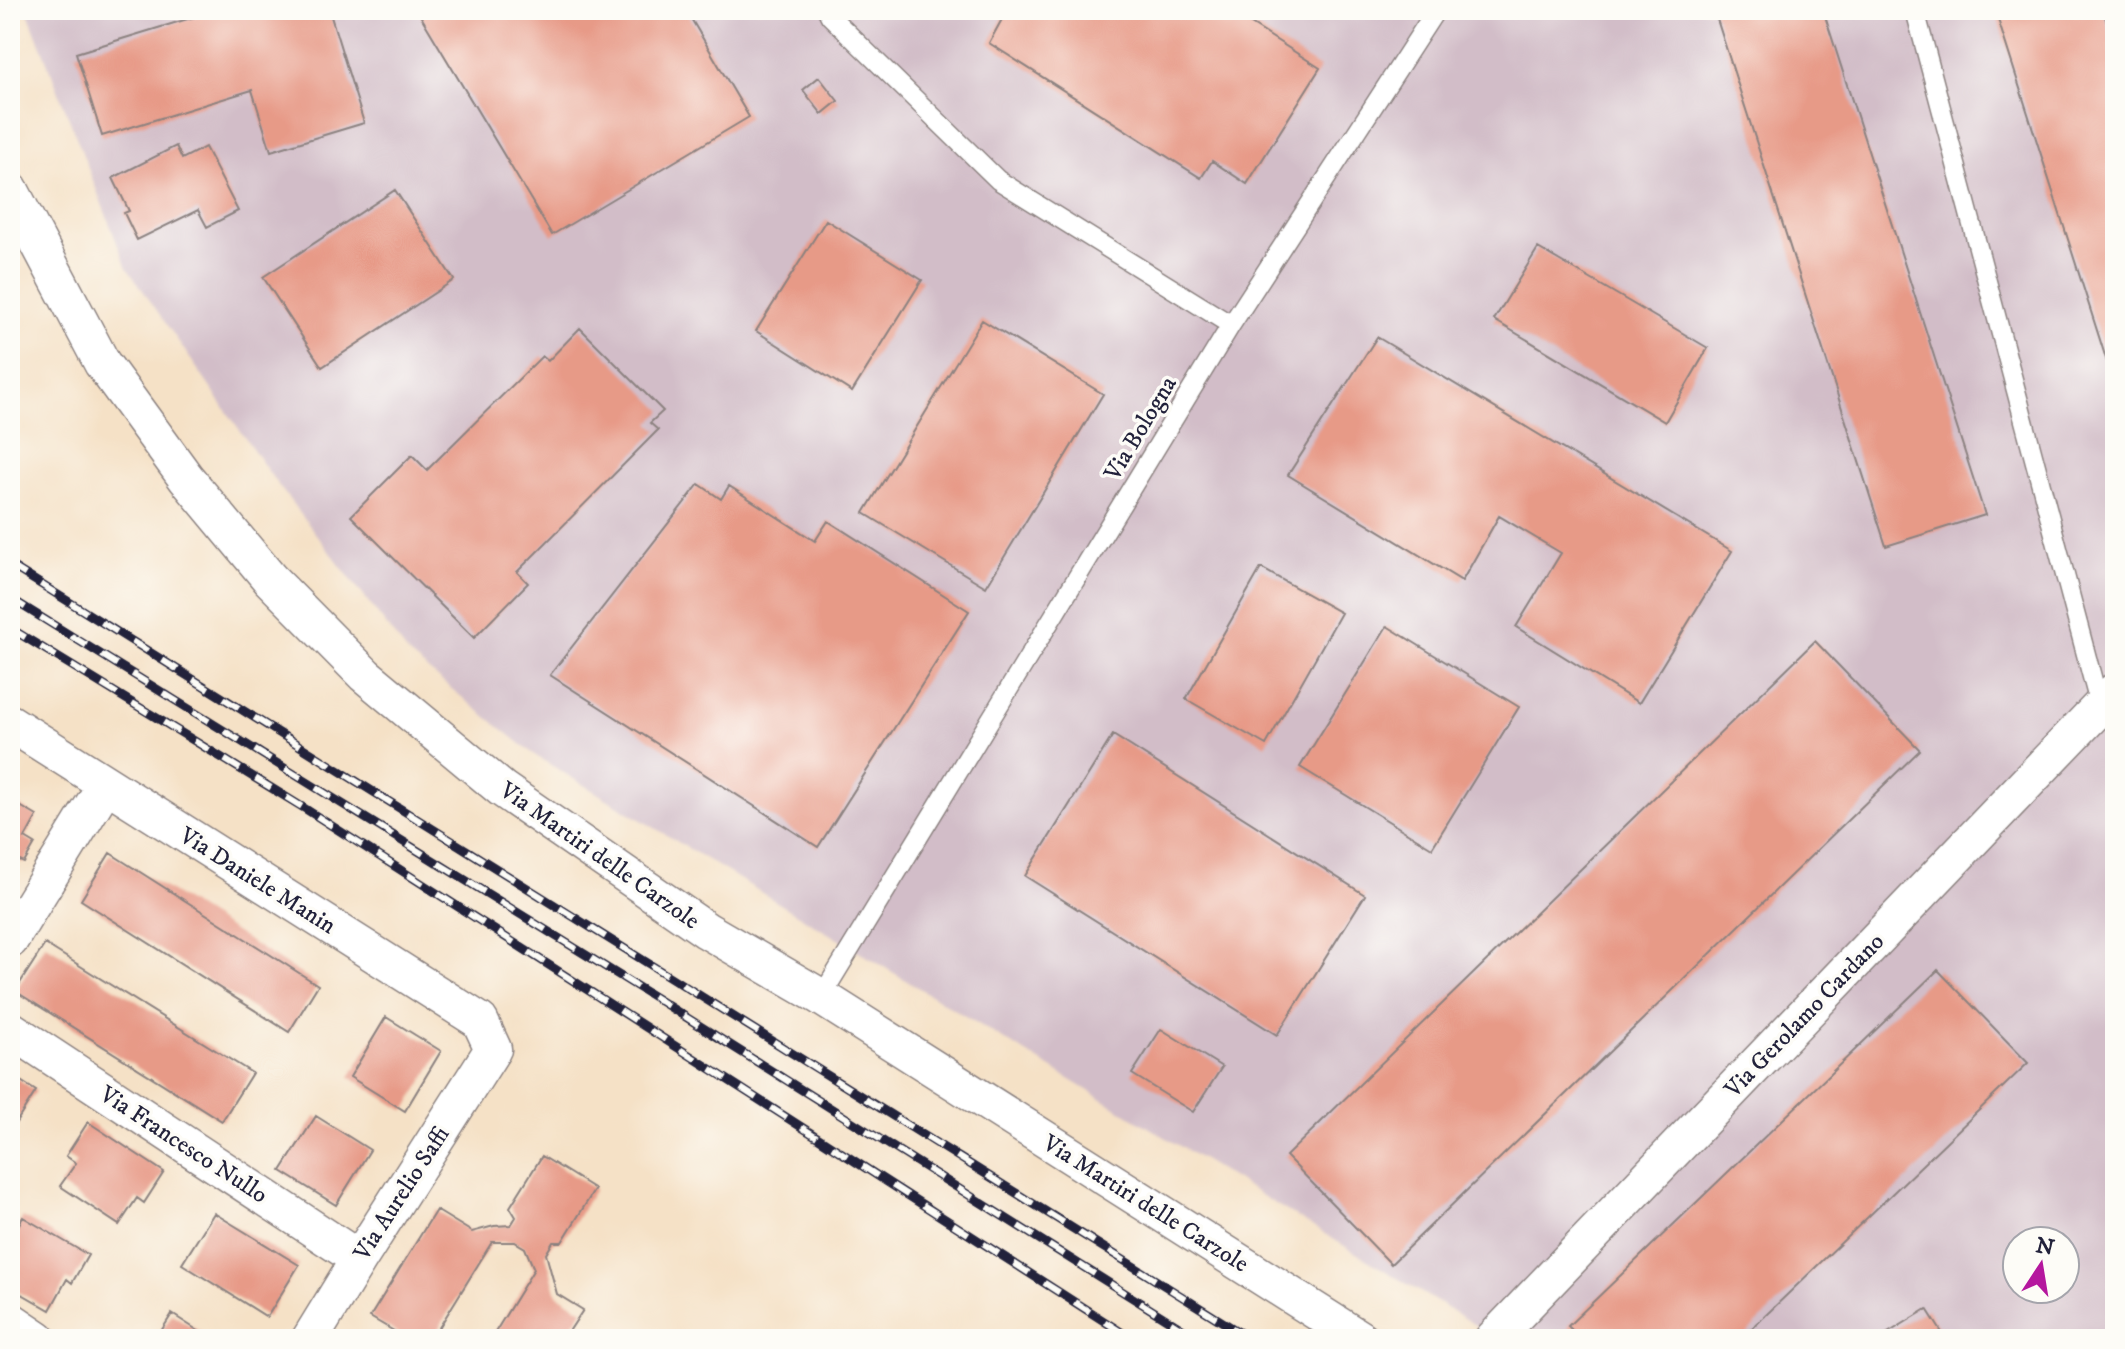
<svg xmlns="http://www.w3.org/2000/svg" width="2125" height="1349" font-family="'IM FELL DW Pica',serif">
<style>
.industrial{fill:#d2bdc8;fill-rule:evenodd}
.building{fill:#e79a87}
.lines{fill:none;stroke-linecap:round;stroke-linejoin:round}
.service-casing{stroke:#8c8280;stroke-width:21}
.minor-casing{stroke:#8c8280;stroke-width:39}
.service{stroke:#fff;stroke-width:18}
.minor{stroke:#fff;stroke-width:36}
.rail-casing{stroke:#22223b;stroke-width:9}
.rail{stroke:#fdfcf7;stroke-width:6;stroke-dasharray:18;stroke-linecap:butt}
.labels{text-anchor:middle;stroke-width:7;stroke-linejoin:round;paint-order:stroke}
.street-label{font-size:24px;fill:#22223b;stroke:#fdfcf7}
</style>
<rect width="100%" height="100%" fill="#fdfcf7"/>
<filter id="ink" filterUnits="userSpaceOnUse"><feTurbulence type="fractalNoise" baseFrequency=".0125" numOctaves="2"/><feDisplacementMap in="SourceGraphic" scale="16" xChannelSelector="R" yChannelSelector="G"/><feConvolveMatrix kernelMatrix="1 2 1 2 8 2 1 2 1" color-interpolation-filters="sRGB"/></filter>
<filter id="wash" filterUnits="userSpaceOnUse"><feTurbulence type="fractalNoise" baseFrequency=".006" numOctaves="4" result="noise"/><feDisplacementMap in="SourceGraphic" scale="32" xChannelSelector="R" yChannelSelector="G"/><feGaussianBlur stdDeviation="1.8" result="paint"/><feColorMatrix in="noise" values="0 0 0 0 0 0 0 0 0 0 0 0 0 0 0 0 0 1.4 0 .05"/><feComposite in="paint" operator="in"/></filter>
<g filter="url(#wash)">
<rect width="100%" height="100%" fill="#f5e1c6"/>
<!-- industrial -->
<path class="industrial" d="M 27,10 L 2115,10 L 2115,1339 L 1498,1339 L 536,756 L 410,656 L 275,481 L 126,266 ZM 2017,1241 L 2065,1241 L 2065,1289 L 2017,1289 Z"/>
<g id="blocks">
<!-- building -->
<path class="building" d="M 217,10 L 329,10 L 364,123 L 271,151 L 252,90 L 102,136 L 76,53 Z
M 417,10 L 686,10 L 749,117 L 552,235 Z
M 1007,10 L 1229,10 L 1320,68 L 1247,184 L 1212,161 L 1201,178 L 989,43 Z
M 1714,10 L 1823,10 L 1985,515 L 1886,546 Z
M 1995,10 L 2103,10 L 2115,48 L 2115,387 Z
M 819,77 L 838,101 L 822,114 L 803,90 Z
M 176,146 L 182,159 L 205,147 L 238,211 L 207,227 L 198,210 L 137,240 L 124,213 L 129,211 L 113,178 Z
M 395,190 L 454,280 L 322,367 L 263,277 Z
M 826,220 L 922,280 L 852,392 L 756,331 Z
M 1538,248 L 1708,348 L 1665,422 L 1494,320 Z
M 982,320 L 1103,394 L 986,587 L 864,513 Z
M 580,328 L 663,411 L 650,423 L 658,430 L 517,572 L 528,583 L 474,638 L 351,516 L 412,455 L 427,470 L 542,356 L 548,361 Z
M 1377,337 L 1732,551 L 1639,703 L 1516,627 L 1561,553 L 1499,516 L 1462,581 L 1288,475 Z
M 699,484 L 721,499 L 729,486 L 815,541 L 828,521 L 969,611 L 818,847 L 550,675 Z
M 1261,568 L 1341,613 L 1266,745 L 1186,699 Z
M 1387,626 L 1519,707 L 1432,848 L 1300,767 Z
M 1815,641 L 1920,750 L 1391,1264 L 1286,1156 Z
M 1113,735 L 1365,895 L 1277,1035 L 1025,876 Z
M 10,800 L 37,816 L 25,838 L 35,844 L 24,863 L 13,858 L 10,863 Z
M 110,853 L 318,985 L 289,1032 L 81,900 Z
M 45,944 L 252,1073 L 222,1121 L 15,991 Z
M 1938,970 L 2028,1063 L 1741,1339 L 1581,1339 L 1568,1326 Z
M 386,1017 L 441,1051 L 405,1111 L 350,1077 Z
M 1161,1029 L 1222,1067 L 1193,1112 L 1132,1074 Z
M 10,1074 L 36,1091 L 10,1132 Z
M 316,1116 L 370,1150 L 336,1205 L 281,1171 Z
M 88,1122 L 164,1172 L 144,1203 L 137,1198 L 119,1225 L 60,1186 L 76,1163 L 66,1156 Z
M 542,1156 L 595,1189 L 562,1242 L 553,1242 L 546,1254 L 557,1294 L 583,1310 L 564,1339 L 491,1339 L 534,1269 L 525,1248 L 515,1242 L 492,1242 L 432,1339 L 402,1339 L 404,1337 L 370,1317 L 436,1210 L 472,1232 L 494,1226 L 511,1225 L 516,1217 L 510,1207 Z
M 214,1213 L 299,1265 L 267,1317 L 182,1264 Z
M 23,1217 L 88,1255 L 72,1283 L 67,1279 L 50,1310 L 10,1287 L 10,1240 Z
M 1927,1309 L 1946,1339 L 1885,1339 L 1883,1336 Z
M 172,1314 L 211,1339 L 156,1339 Z"/>
</g>
</g>
<g filter="url(#ink)">
<use href="#blocks" fill-opacity="0" stroke="#8c8280" stroke-width="2"/>
<g class="lines">
<!-- service casing -->
<g class="service-casing">
<path id="service" d="M 827,10 L 830,16 L 998,180 L 1231,325
M 1915,10 L 2100,707
M 821,997 L 1231,325 L 1436,10"/>
</g>
<!-- minor casing -->
<g class="minor-casing">
<path id="minor" d="M 10,189 L 102,363 L 186,478 L 270,579 L 365,675 L 502,789 L 706,930 L 821,997 L 1360,1339
M 10,723 L 480,1021 L 493,1049 L 359,1259 L 310,1339
M 10,940 L 106,784
M 10,1029 L 359,1259
M 10,1320 L 38,1339
M 1493,1339 L 2115,691"/>
</g>
<!-- service -->
<use href="#service" class="service"/>
<!-- minor -->
<use href="#minor" class="minor"/>
<!-- rail casing -->
<g class="rail-casing">
<path id="rail" d="M 10,565 L 1250,1339
M 10,598 L 654,997 L 1198,1339
M 10,628 L 304,808 L 1132,1339"/>
</g>
<!-- rail -->
<use href="#rail" class="rail"/>
</g>
</g>
<g class="labels">
<!-- street labels -->
<g class="street-label">
<text transform="translate(1140 428) rotate(-59)" y="8">Via Bologna</text>
<text transform="translate(600 855) rotate(35)" y="8">Via Martiri delle Carzole</text>
<text transform="translate(258 880) rotate(32)" y="8">Via Daniele Manin</text>
<text transform="translate(1804 1015) rotate(-46)" y="8">Via Gerolamo Cardano</text>
<text transform="translate(184 1144) rotate(33)" y="8">Via Francesco Nullo</text>
<text transform="translate(401 1193) rotate(-57)" y="8">Via Aurelio Saffi</text>
<text transform="translate(1146 1203) rotate(32)" y="8">Via Martiri delle Carzole</text>
</g>
</g>
<!-- margin -->
<rect width="2125" height="1349" fill="none" stroke="#fdfcf7" stroke-width="40"/>
<!-- north arrow -->
<g transform="translate(2041 1265) rotate(12)"><circle r="38" fill="#fdfcf7" stroke="#a5a5ac" stroke-width="2"/>
<path d="M0-6L14 30L0 20L-14 30Z" fill="#b5179e"/>
<text y="-12" font-size="22" font-weight="bold" text-anchor="middle" fill="#22223b">N</text>
</g>
</svg>
